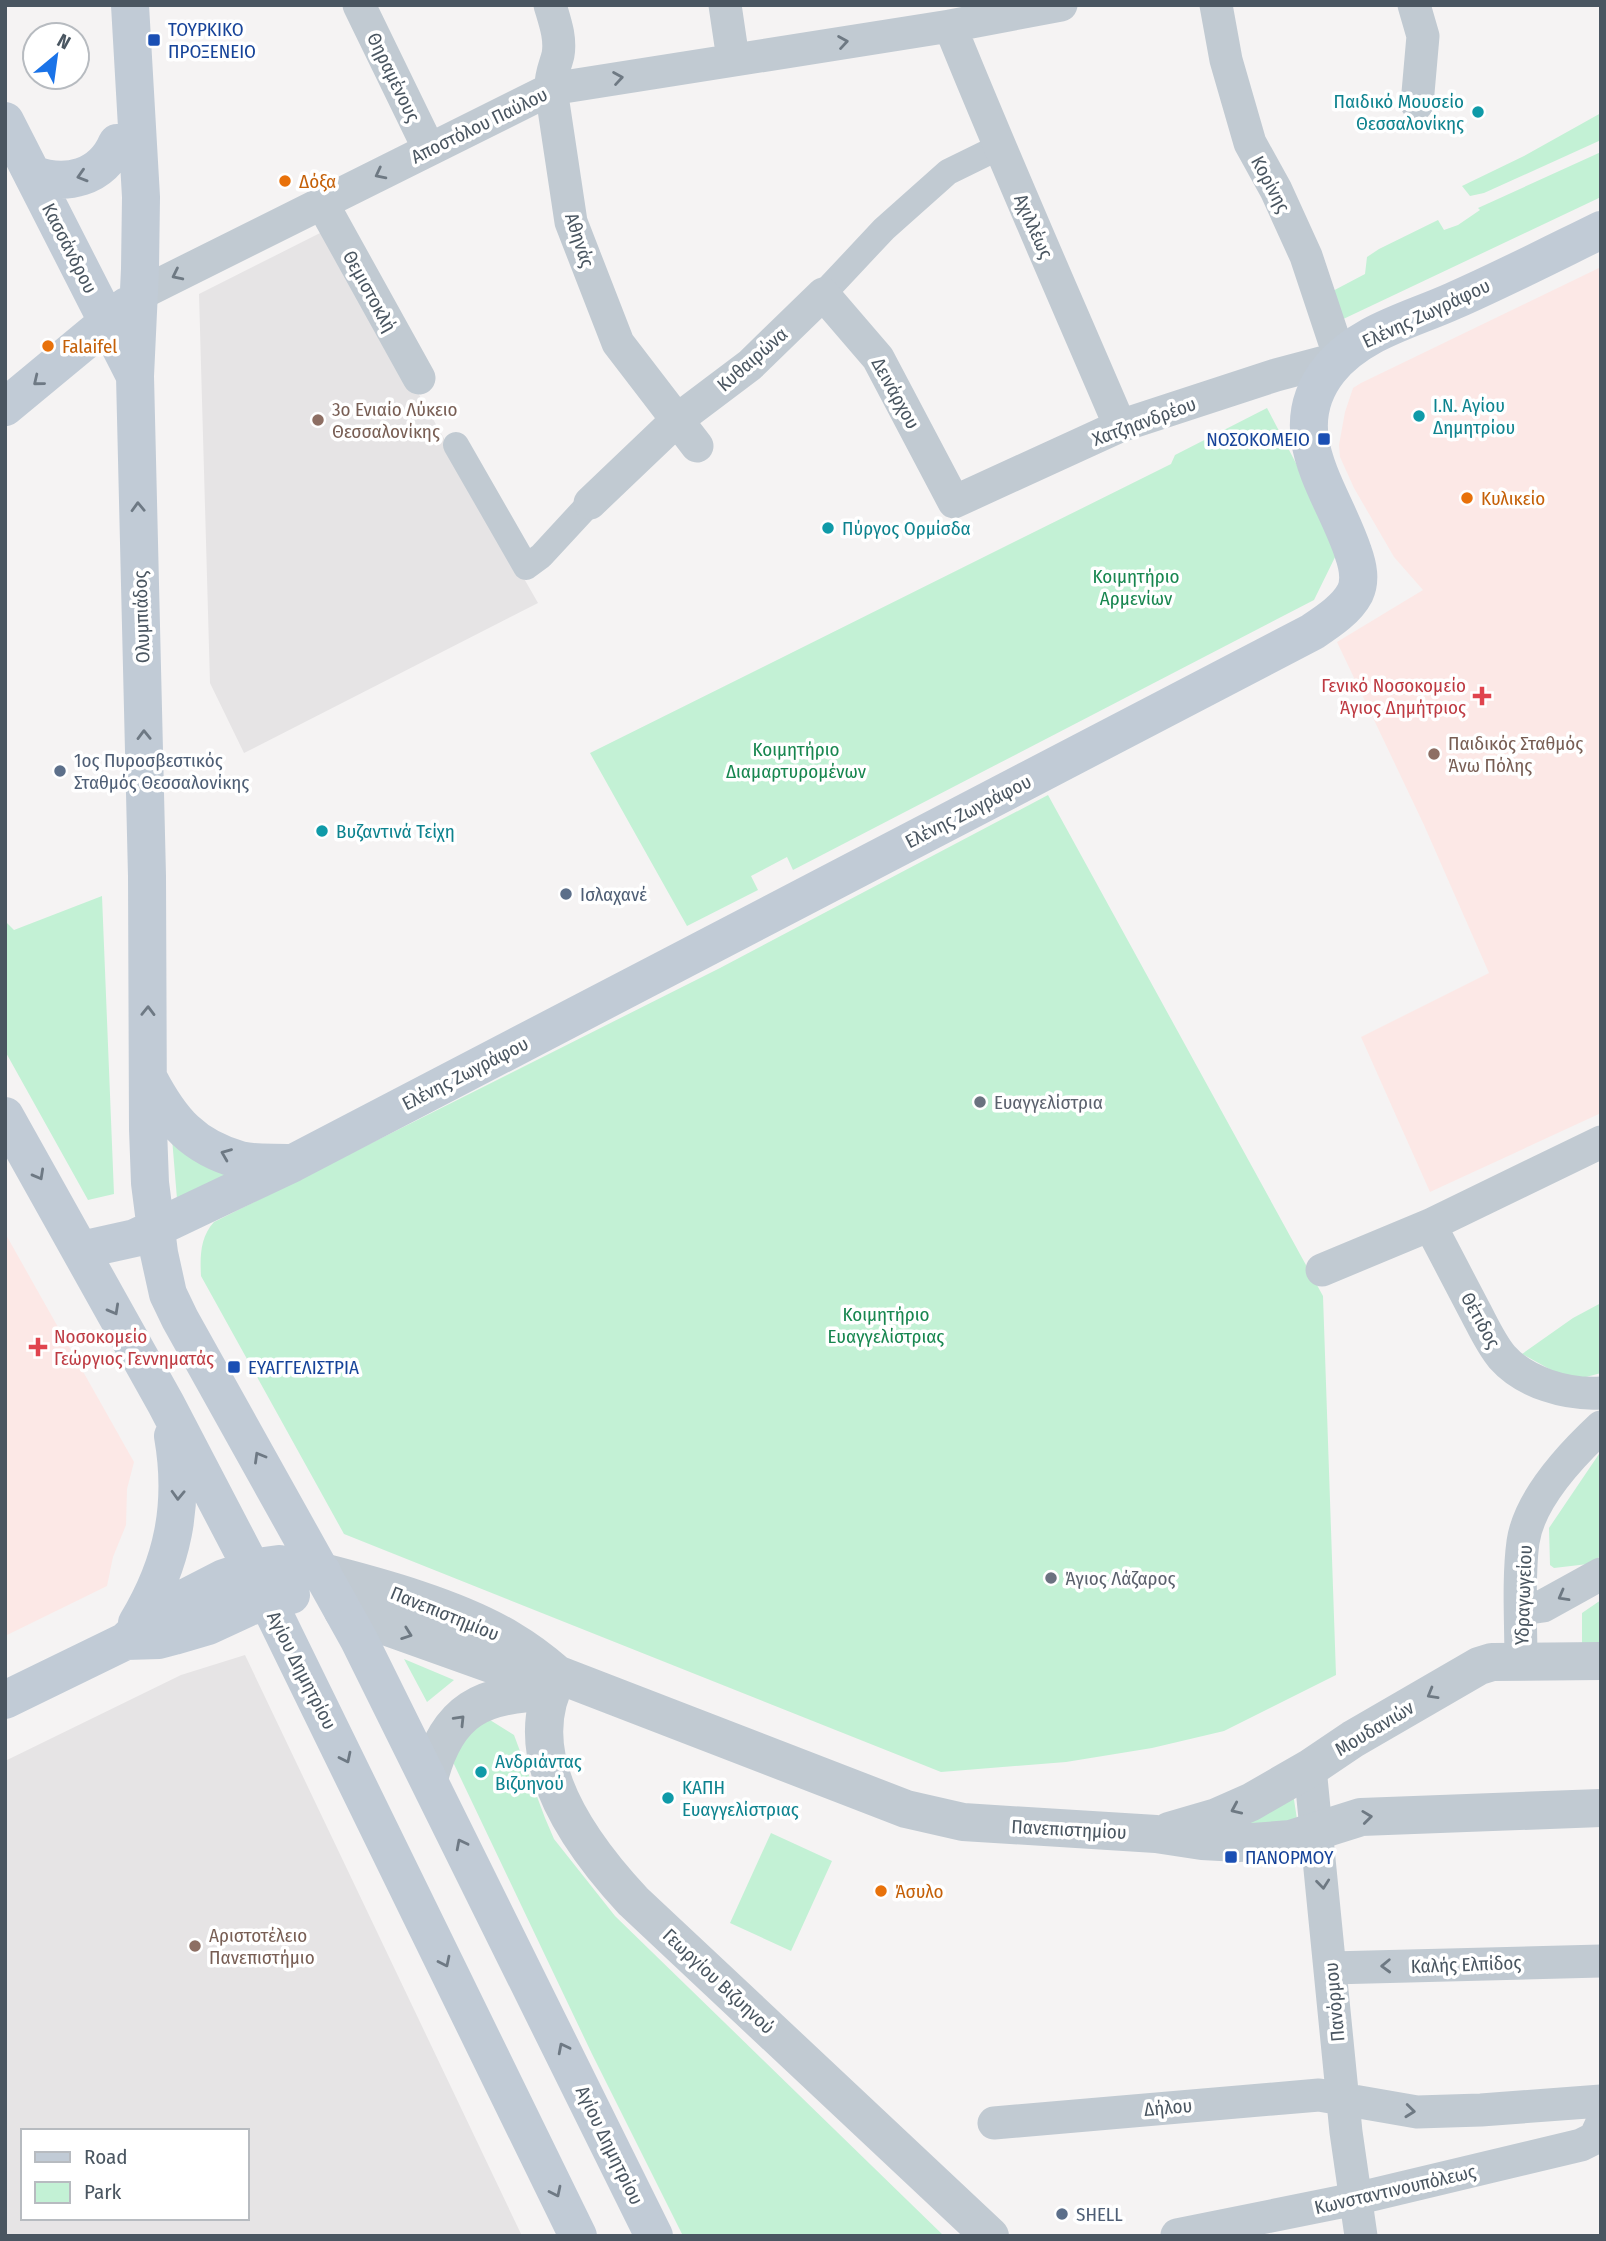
<svg xmlns="http://www.w3.org/2000/svg" width="1606" height="2241" font-family="'Fira Sans Condensed',sans-serif">
<style>
.education{fill:#e6e4e5;fill-rule:evenodd}
.medical{fill:#fce8e6}
.green{fill:#c3f1d5}
.lines{fill:none;stroke-linecap:round;stroke-linejoin:round}
.pedestrian{stroke:#c1cad2;stroke-width:26}
.minor{stroke:#c1cad2;stroke-width:33}
.tertiary{stroke:#c1cad2;stroke-width:38}
.secondary{stroke:#c1cbd6;stroke-width:38}
.oneway{stroke:#6e7983}
.oneway2{stroke:#6e7984}
.transit-dot{fill:#1a4fb4;stroke:#fff;stroke-width:2.5}
.culture-dot{fill:#0f9aa8;stroke:#fff;stroke-width:2.5}
.food-dot{fill:#e8710a;stroke:#fff;stroke-width:2.5}
.education-dot{fill:#8d6e63;stroke:#fff;stroke-width:2.5}
.health-dot{fill:#e0444e;stroke:#fff;stroke-width:2.5}
.service-dot{fill:#5c6f8a;stroke:#fff;stroke-width:2.5}
.worship-dot{fill:#6b7280;stroke:#fff;stroke-width:2.5}
.labels{text-anchor:middle;stroke-width:7;stroke-linejoin:round;paint-order:stroke}
.transit-label{font-size:19px;fill:#164399;stroke:#fff;text-anchor:start}
.street-label{font-size:19px;fill:#4a5661;stroke:#fff}
.culture-label{font-size:19px;fill:#0d838f;stroke:#fff;text-anchor:start}
.food-label{font-size:19px;fill:#c56008;stroke:#fff;text-anchor:start}
.education-label{font-size:19px;fill:#785e54;stroke:#fff;text-anchor:start}
.park-label{font-size:19px;fill:#17864f;stroke:#fff}
.health-label{font-size:19px;fill:#be3a42;stroke:#fff;text-anchor:end}
.service-label{font-size:19px;fill:#4e5e75;stroke:#fff;text-anchor:start}
.worship-label{font-size:19px;fill:#5b616d;stroke:#fff;text-anchor:start}
</style>
<rect width="100%" height="100%" fill="#f5f3f3"/>
<!-- education -->
<path class="education" d="M 328,229 L 353,279 L 538,603 L 244,753 L 210,683 L 199,294 Z
M 245,1655 L 522,2236 L 5,2236 L 5,1761 L 181,1675 ZM 23,2131 L 247,2131 L 247,2218 L 23,2218 Z"/>
<!-- medical -->
<path class="medical" d="M 1601,267 L 1601,1113 L 1430,1192 L 1361,1037 L 1489,973 L 1424,825 L 1337,642 L 1423,590 L 1394,557 L 1354,488 L 1340,457 L 1339,445 L 1345,412 L 1353,388 L 1361,383 Z
M 5,1233 L 134,1462 L 127,1489 L 126,1525 L 113,1557 L 107,1586 L 5,1636 Z"/>
<!-- green -->
<path class="green" d="M 1601,113 L 1601,140 L 1484,193 L 1470,196 L 1462,186 L 1524,156 Z
M 1601,152 L 1601,197 L 1337,322 L 1327,294 L 1365,274 L 1367,257 L 1379,249 L 1438,220 L 1444,230 L 1458,225 L 1480,210 L 1478,208 Z
M 1267,408 L 1340,547 L 1314,600 L 793,870 L 787,857 L 751,876 L 758,890 L 687,926 L 590,753 L 1171,464 L 1175,455 Z
M 1048,795 L 1323,1296 L 1336,1675 L 1224,1731 L 1152,1748 L 1066,1762 L 941,1772 L 344,1534 L 201,1276 C 200,1257 200,1237 214,1222 L 720,968 Z
M 102,896 L 114,1194 L 88,1200 L 5,1051 L 5,921 L 14,930 Z
M 172,1138 L 239,1172 L 177,1199 Z
M 1601,1303 L 1601,1373 L 1571,1381 L 1522,1354 L 1573,1318 Z
M 1601,1451 L 1601,1556 L 1588,1564 L 1554,1568 L 1550,1565 L 1549,1528 Z
M 1601,1600 L 1601,1647 L 1582,1648 L 1582,1613 Z
M 404,1659 L 454,1680 L 427,1702 Z
M 490,1720 L 514,1735 L 545,1818 L 554,1839 L 615,1916 L 944,2236 L 683,2236 L 592,2054 L 452,1760 L 468,1730 Z
M 1293,1793 L 1298,1826 L 1195,1833 Z
M 771,1833 L 832,1861 L 791,1951 L 730,1923 Z"/>
<g class="lines">
<!-- pedestrian -->
<path class="pedestrian" d="M 823,294 L 884,229 L 948,172 L 999,147
M 456,445 L 526,567 L 541,556 L 590,503"/>
<!-- minor -->
<path class="minor" d="M 359,5 L 429,149
M 550,5 C 555,22 561,38 558,55 C 555,67 550,76 551,89 L 571,222 L 618,343 L 697,446
M 725,5 L 733,59
M 1414,5 L 1423,36 L 1417,104
M 950,26 C 1004,160 1063,293 1120,426
M 322,203 L 419,378
M 138,295 L 551,89 L 950,26 L 1061,5
M 590,503 L 677,420 L 750,365 L 823,294 L 878,358 L 954,502 L 1120,426 L 1276,375 L 1340,358 L 1306,256 L 1276,190 L 1250,143 L 1226,60 L 1216,5
M 1430,1225 C 1445,1254 1460,1282 1475,1311 C 1483,1326 1491,1344 1502,1357 C 1525,1383 1567,1395 1601,1393
M 1322,1270 L 1430,1225 L 1601,1142
M 1522,1609 L 1543,1606 L 1601,1574
M 1521,1662 C 1521,1625 1518,1578 1523,1542 C 1529,1500 1571,1455 1601,1427
M 1310,1768 L 1346,2132 L 1361,2236
M 1331,1968 L 1601,1961
M 994,2123 L 1319,2095 L 1417,2112 L 1481,2110 L 1601,2101
M 1177,2235 L 1355,2199 L 1581,2145 L 1595,2138 L 1601,2125"/>
<!-- tertiary -->
<path class="tertiary" d="M 322,1572 C 381,1587 457,1608 509,1639 C 526,1649 542,1661 557,1674
M 343,1611 L 497,1666 L 524,1672 L 559,1675 L 906,1809 L 963,1822 L 1156,1834 L 1202,1841 L 1239,1843 L 1291,1839 L 1361,1817 L 1601,1808
M 559,1675 C 514,1755 580,1844 633,1901 L 990,2236
M 429,1779 C 447,1709 482,1693 551,1692
M 1169,1831 L 1217,1817 L 1251,1802 L 1310,1768 L 1353,1739 L 1479,1666 L 1492,1662 L 1601,1661"/>
<!-- secondary -->
<path class="secondary" d="M 130,5 L 141,197 L 140,269 L 135,376 L 147,876 L 148,1129 L 150,1183 L 159,1253 L 168,1294 L 180,1319 L 359,1640 L 654,2236
M 5,121 L 134,374
M 32,174 C 66,187 102,178 117,143
M 5,407 L 127,306
M 149,1079 C 171,1121 193,1147 240,1160 C 255,1164 274,1162 290,1163
M 5,1116 L 166,1404 L 252,1569 L 578,2236
M 81,1250 L 135,1238 L 293,1163 L 1312,632 C 1327,622 1346,610 1355,593 C 1361,580 1358,566 1353,552 C 1333,491 1280,432 1329,370 C 1359,332 1411,320 1453,301 C 1503,279 1552,254 1601,230
M 137,1623 C 173,1563 185,1505 173,1436
M 126,1641 L 159,1640 L 174,1636 L 208,1626 L 249,1607 L 291,1595
M 5,1700 L 126,1641 L 154,1614 L 224,1578 L 257,1567 L 279,1564 L 322,1572"/>
</g>
<!-- one-way arrows -->
<defs><path id="oneway-chevron" d="M-2-3.5L2.5 0L-2 3.5" fill="none" stroke-width="1.6" stroke-linecap="round" stroke-linejoin="round" transform="scale(1.75)"/></defs>
<g class="oneway">
<use href="#oneway-chevron" transform="translate(843 42) rotate(-9)"/>
<use href="#oneway-chevron" transform="translate(618 78) rotate(-9)"/>
<use href="#oneway-chevron" transform="translate(380 174) rotate(153)"/>
<use href="#oneway-chevron" transform="translate(177 275) rotate(154)"/>
<use href="#oneway-chevron" transform="translate(1563 1596) rotate(151)"/>
<use href="#oneway-chevron" transform="translate(407 1634) rotate(20)"/>
<use href="#oneway-chevron" transform="translate(1432 1694) rotate(150)"/>
<use href="#oneway-chevron" transform="translate(460 1720) rotate(-46)"/>
<use href="#oneway-chevron" transform="translate(1236 1809) rotate(156)"/>
<use href="#oneway-chevron" transform="translate(1367 1817) rotate(-7)"/>
<use href="#oneway-chevron" transform="translate(1323 1884) rotate(84)"/>
<use href="#oneway-chevron" transform="translate(1386 1966) rotate(178)"/>
<use href="#oneway-chevron" transform="translate(1410 2111) rotate(6)"/>
</g>
<g class="oneway2">
<use href="#oneway-chevron" transform="translate(82 176) rotate(163)"/>
<use href="#oneway-chevron" transform="translate(38 381) rotate(141)"/>
<use href="#oneway-chevron" transform="translate(138 507) rotate(-92)"/>
<use href="#oneway-chevron" transform="translate(144 735) rotate(-91)"/>
<use href="#oneway-chevron" transform="translate(148 1011) rotate(-89)"/>
<use href="#oneway-chevron" transform="translate(226 1154) rotate(-158)"/>
<use href="#oneway-chevron" transform="translate(39 1175) rotate(61)"/>
<use href="#oneway-chevron" transform="translate(114 1310) rotate(61)"/>
<use href="#oneway-chevron" transform="translate(259 1457) rotate(-120)"/>
<use href="#oneway-chevron" transform="translate(178 1495) rotate(92)"/>
<use href="#oneway-chevron" transform="translate(346 1758) rotate(64)"/>
<use href="#oneway-chevron" transform="translate(461 1844) rotate(-117)"/>
<use href="#oneway-chevron" transform="translate(445 1962) rotate(64)"/>
<use href="#oneway-chevron" transform="translate(563 2048) rotate(-117)"/>
<use href="#oneway-chevron" transform="translate(556 2192) rotate(64)"/>
</g>
<!-- markers -->
<g class="transit-dot">
<rect x="147" y="33" width="14" height="14" rx="3.5"/>
<rect x="1317" y="432" width="14" height="14" rx="3.5"/>
<rect x="227" y="1360" width="14" height="14" rx="3.5"/>
<rect x="1224" y="1850" width="14" height="14" rx="3.5"/>
</g>
<g class="culture-dot">
<circle cx="1478" cy="112" r="7"/>
<circle cx="1419" cy="416" r="7"/>
<circle cx="828" cy="528" r="7"/>
<circle cx="322" cy="831" r="7"/>
<circle cx="481" cy="1772" r="7"/>
<circle cx="668" cy="1798" r="7"/>
</g>
<g class="food-dot">
<circle cx="285" cy="181" r="7"/>
<circle cx="48" cy="346" r="7"/>
<circle cx="1467" cy="498" r="7"/>
<circle cx="881" cy="1891" r="7"/>
</g>
<g class="education-dot">
<circle cx="318" cy="420" r="7"/>
<circle cx="1434" cy="754" r="7"/>
<circle cx="195" cy="1946" r="7"/>
</g>
<g class="health-dot">
<path d="M1478.5 685.5h7v7h7v7h-7v7h-7v-7h-7v-7h7z"/>
<path d="M34.5 1336.5h7v7h7v7h-7v7h-7v-7h-7v-7h7z"/>
</g>
<g class="service-dot">
<circle cx="60" cy="771" r="7"/>
<circle cx="566" cy="894" r="7"/>
<circle cx="1062" cy="2214" r="7"/>
</g>
<g class="worship-dot">
<circle cx="980" cy="1102" r="7"/>
<circle cx="1051" cy="1578" r="7"/>
</g>
<g class="labels">
<!-- transit labels -->
<g class="transit-label">
<text x="168" y="36">ΤΟΥΡΚΙΚΟ<tspan x="168" dy="22">ΠΡΟΞΕΝΕΙΟ</tspan></text>
<text x="1310" y="446" text-anchor="end">ΝΟΣΟΚΟΜΕΙΟ</text>
<text x="248" y="1374">ΕΥΑΓΓΕΛΙΣΤΡΙΑ</text>
<text x="1245" y="1864">ΠΑΝΟΡΜΟΥ</text>
</g>
<!-- street labels -->
<g class="street-label">
<text transform="translate(394 77) rotate(64)" y="7">Θηραμένους</text>
<text transform="translate(479 125) rotate(-26)" y="7">Αποστόλου Παύλου</text>
<text transform="translate(1271 184) rotate(62)" y="7">Κορίνης</text>
<text transform="translate(1034 226) rotate(66)" y="7">Αχιλλέως</text>
<text transform="translate(580 240) rotate(72)" y="7">Αθηνάς</text>
<text transform="translate(70 248) rotate(63)" y="7">Κασσάνδρου</text>
<text transform="translate(370 291) rotate(61)" y="7">Θεμιστοκλή</text>
<text transform="translate(1426 313) rotate(-25)" y="7">Ελένης Ζωγράφου</text>
<text transform="translate(752 359) rotate(-41)" y="7">Κυθαιρώνα</text>
<text transform="translate(896 393) rotate(61)" y="7">Δεινάρχου</text>
<text transform="translate(1144 421) rotate(-20)" y="7">Χατζηανδρέου</text>
<text transform="translate(141 617) rotate(-92)" y="7">Ολυμπιάδος</text>
<text transform="translate(968 811) rotate(-27)" y="7">Ελένης Ζωγράφου</text>
<text transform="translate(465 1073) rotate(-27)" y="7">Ελένης Ζωγράφου</text>
<text transform="translate(1481 1320) rotate(61)" y="7">Θέτιδος</text>
<text transform="translate(1523 1595) rotate(-88)" y="7">Υδραγωγείου</text>
<text transform="translate(445 1613) rotate(22)" y="7">Πανεπιστημίου</text>
<text transform="translate(302 1670) rotate(63)" y="7">Αγίου Δημητρίου</text>
<text transform="translate(1374 1728) rotate(-31)" y="7">Μουδανιών</text>
<text transform="translate(1069 1829) rotate(3)" y="7">Πανεπιστημίου</text>
<text transform="translate(1466 1964) rotate(-2)" y="7">Καλής Ελπίδος</text>
<text transform="translate(719 1981) rotate(43)" y="7">Γεωργίου Βιζυηνού</text>
<text transform="translate(1334 2002) rotate(-95)" y="7">Πανόρμου</text>
<text transform="translate(1168 2107) rotate(-5)" y="7">Δήλου</text>
<text transform="translate(610 2145) rotate(64)" y="7">Αγίου Δημητρίου</text>
<text transform="translate(1395 2189) rotate(-13)" y="7">Κωνσταντινουπόλεως</text>
</g>
<!-- culture labels -->
<g class="culture-label">
<text x="1464" y="108" text-anchor="end">Παιδικό Μουσείο<tspan x="1464" dy="22">Θεσσαλονίκης</tspan></text>
<text x="1433" y="412">Ι.Ν. Αγίου<tspan x="1433" dy="22">Δημητρίου</tspan></text>
<text x="842" y="535">Πύργος Ορμίσδα</text>
<text x="336" y="838">Βυζαντινά Τείχη</text>
<text x="495" y="1768">Ανδριάντας<tspan x="495" dy="22">Βιζυηνού</tspan></text>
<text x="682" y="1794">ΚΑΠΗ<tspan x="682" dy="22">Ευαγγελίστριας</tspan></text>
</g>
<!-- food labels -->
<g class="food-label">
<text x="299" y="188">Δόξα</text>
<text x="62" y="353">Falaifel</text>
<text x="1481" y="505">Κυλικείο</text>
<text x="895" y="1898">Άσυλο</text>
</g>
<!-- education labels -->
<g class="education-label">
<text x="332" y="416">3o Ενιαίο Λύκειο<tspan x="332" dy="22">Θεσσαλονίκης</tspan></text>
<text x="1448" y="750">Παιδικός Σταθμός<tspan x="1448" dy="22">Άνω Πόλης</tspan></text>
<text x="209" y="1942">Αριστοτέλειο<tspan x="209" dy="22">Πανεπιστήμιο</tspan></text>
</g>
<!-- park labels -->
<g class="park-label">
<text x="1136" y="583">Κοιμητήριο<tspan x="1136" dy="22">Αρμενίων</tspan></text>
<text x="796" y="756">Κοιμητήριο<tspan x="796" dy="22">Διαμαρτυρομένων</tspan></text>
<text x="886" y="1321">Κοιμητήριο<tspan x="886" dy="22">Ευαγγελίστριας</tspan></text>
</g>
<!-- health labels -->
<g class="health-label">
<text x="1466" y="692">Γενικό Νοσοκομείο<tspan x="1466" dy="22">Άγιος Δημήτριος</tspan></text>
<text x="54" y="1343" text-anchor="start">Νοσοκομείο<tspan x="54" dy="22">Γεώργιος Γεννηματάς</tspan></text>
</g>
<!-- service labels -->
<g class="service-label">
<text x="74" y="767">1ος Πυροσβεστικός<tspan x="74" dy="22">Σταθμός Θεσσαλονίκης</tspan></text>
<text x="580" y="901">Ισλαχανέ</text>
<text x="1076" y="2221">SHELL</text>
</g>
<!-- worship labels -->
<g class="worship-label">
<text x="994" y="1109">Ευαγγελίστρια</text>
<text x="1065" y="1585">Άγιος Λάζαρος</text>
</g>
</g>
<!-- border -->
<rect width="1606" height="2241" fill="none" stroke="#4a5661" stroke-width="14"/>
<!-- legend -->
<rect x="21" y="2129" width="228" height="91" fill="#ffffff" stroke="#b7bbc0" stroke-width="2"/>
<rect x="35" y="2152" width="35" height="10" fill="#c1cbd6" stroke="#b7bbc0" stroke-width="2"/>
<text x="84" y="2164" font-size="21" fill="#4a5661">Road</text>
<rect x="35" y="2182" width="35" height="21" fill="#c3f1d5" stroke="#b7bbc0" stroke-width="2"/>
<text x="84" y="2199" font-size="21" fill="#4a5661">Park</text>
<!-- north arrow -->
<g transform="translate(56 56) rotate(29)"><circle r="33" fill="#ffffff" stroke="#b7bbc0" stroke-width="2"/>
<path d="M0-5L12 26L0 18L-12 26Z" fill="#1a73e8"/>
<text y="-10" font-size="19" font-weight="bold" text-anchor="middle" fill="#4a5661">N</text>
</g>
</svg>
